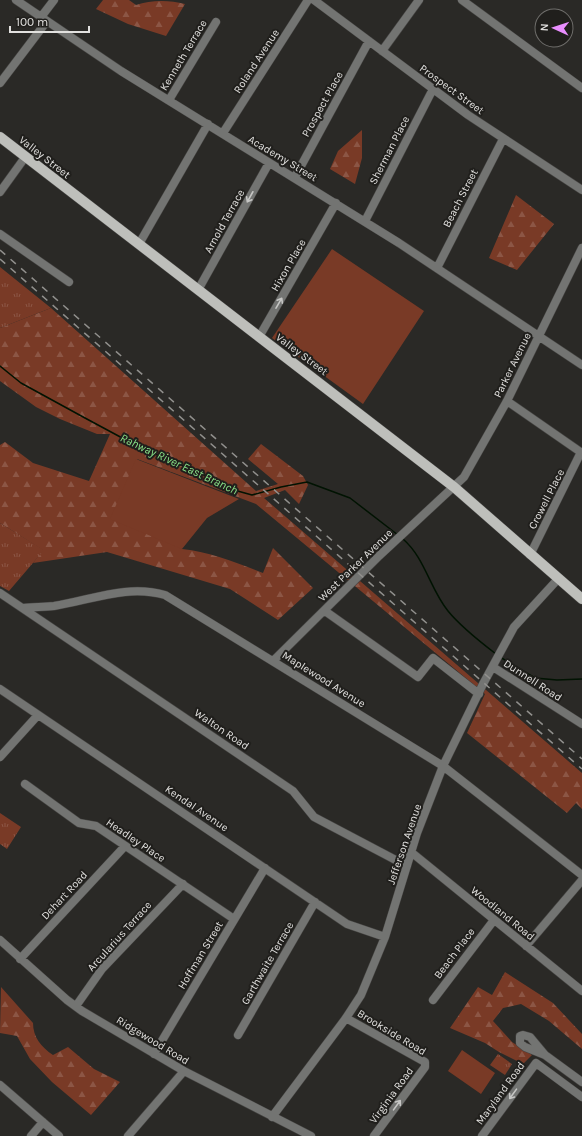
<svg xmlns="http://www.w3.org/2000/svg" width="582" height="1136" font-family="Karla,sans-serif">
<style>
.forest{fill:url(#forest-firs)}
.park{fill:url(#park-tufts)}
.pitch{fill:#793a26}
.lines{fill:none;stroke-linecap:round;stroke-linejoin:round}
.stream{stroke:#011302;stroke-width:1.5}
.minor-casing{stroke:#474644;stroke-width:9}
.major-casing{stroke:#474644;stroke-width:11}
.minor{stroke:#737472;stroke-width:8}
.major{stroke:#bebfbb;stroke-width:10}
.rail{stroke:#91908d;stroke-width:1.5;stroke-dasharray:7 7;stroke-linecap:butt}
.oneway{stroke:#c6c6c4}
.labels{text-anchor:middle;stroke-width:4;stroke-linejoin:round;paint-order:stroke}
.street-label{font-size:11px;fill:#e2e1df;stroke:#201f1c}
.water-label{font-size:12px;font-style:italic;fill:#8ae389;stroke:#201f1c}
</style>
<defs>
<pattern id="forest-firs" width="22" height="20" patternUnits="userSpaceOnUse"><rect width="22" height="20" fill="#793a26"/><path d="M5 1l3.5 6h-7zM16 11l3.5 6h-7z" fill="#8c5645"/></pattern>
<pattern id="park-tufts" width="24" height="20" patternUnits="userSpaceOnUse"><rect width="24" height="20" fill="#793a26"/><path d="M3 7l-1-3M5 7V3M7 7l1-3M15 17l-1-3M17 17v-4M19 17l1-3" fill="none" stroke="#8c5645"/></pattern>
</defs>
<rect width="100%" height="100%" fill="#2a2926"/>
<!-- forest -->
<path class="forest" d="M 103,0 L 129,0 L 136,5 C 151,0 169,0 185,4 L 166,36 L 128,24 L 96,9 Z
M 362,130 L 362,158 L 355,184 L 330,169 L 338,151 Z
M 516,195 L 554,224 L 517,270 L 489,258 Z
M 51,308 L 256,491 L 278,484 L 248,459 L 261,444 L 303,476 L 308,485 L 299,504 L 285,490 L 264,498 L 582,773 L 582,809 L 576,803 L 567,813 L 467,733 L 485,694 L 256,504 L 137,459 L 182,549 C 211,552 237,563 263,573 L 273,548 L 313,588 L 278,620 L 230,589 L 107,552 L 33,563 L 43,550 L 0,523 L 0,445 L 5,442 L 33,463 L 89,481 L 110,434 L 97,434 L 60,419 L 36,407 L 0,381 L 0,328 Z
M 505,972 L 553,1003 L 582,1034 L 582,1049 L 549,1021 L 521,1004 L 503,1008 L 493,1021 L 512,1042 L 532,1055 L 523,1064 L 499,1052 L 485,1043 L 450,1028 L 478,987 L 492,995 Z
M 1,987 L 33,1023 C 33,1037 41,1047 53,1055 L 68,1047 L 94,1069 L 120,1082 L 91,1115 L 52,1082 L 30,1059 L 17,1036 L 0,1033 Z"/>
<!-- park -->
<path class="park" d="M 0,267 L 51,308 L 0,328 Z
M 0,523 L 44,550 L 9,591 L 0,586 Z
M 0,813 L 21,827 L 7,849 L 0,844 Z
M 498,1054 L 512,1064 L 505,1075 L 490,1065 Z"/>
<!-- pitch -->
<path class="pitch" d="M 332,249 L 424,311 L 363,404 L 272,338 Z
M 136,459 L 239,499 L 207,518 L 182,549 L 110,519 Z
M 462,1050 L 495,1073 L 481,1094 L 448,1071 Z"/>
<g class="lines">
<!-- stream -->
<path class="stream" d="M 0,366 L 21,383 L 85,418 L 139,447 L 207,476 L 234,490 L 252,495 L 281,487 L 307,482 L 350,498 L 398,535
M 403,539 C 425,558 430,589 448,611 C 461,627 479,641 496,654
M 500,657 L 535,678 L 557,680 L 582,679"/>
<!-- minor casing -->
<g class="minor-casing">
<path id="minor" d="M 16,0 L 121,71 L 399,243 L 582,365
M 314,0 L 468,115 L 582,190
M 462,0 L 582,88
M 41,17 L 54,0
M 382,51 L 419,0
M 0,83 L 47,21
M 169,100 L 216,22
M 223,133 L 308,0
M 295,177 L 369,41
M 0,192 L 26,156
M 365,221 L 433,89
M 0,234 L 69,282
M 139,244 L 208,124
M 437,268 L 503,139
M 198,290 L 269,163
M 259,337 L 336,203
M 507,401 L 582,453
M 530,555 L 581,452
M 0,593 L 293,791 L 314,817 L 407,866
M 23,608 C 33,607 44,607 54,606 C 92,600 127,584 165,595 L 443,766 L 582,875
M 325,611 L 418,677 L 433,658 L 479,694
M 273,661 L 379,556 L 464,477 L 507,401 L 582,248
M 493,667 L 582,724
M 0,689 L 347,924 L 385,937
M 0,757 L 38,715
M 25,784 L 79,823 L 96,826 L 234,919
M 411,852 L 582,991
M 0,940 L 67,1000 L 82,1011 L 184,1071 L 311,1136
M 526,946 L 582,880
M 20,959 L 125,846
M 433,1000 L 494,920
M 76,1006 L 102,969 L 183,884
M 346,1018 L 425,1062 L 425,1067 L 374,1136
M 238,1035 L 315,902
M 154,1054 L 265,868
M 545,1055 L 525,1047 L 520,1043 L 520,1036 L 523,1035 L 530,1037 L 545,1055 L 582,1082
M 0,1085 L 59,1136
M 272,1117 L 346,1018 L 361,995 L 385,937 L 417,833 L 443,766 L 483,684 L 514,627 L 558,579
M 31,1136 L 43,1122
M 128,1136 L 184,1071
M 482,1136 L 536,1063 L 582,1097"/>
</g>
<!-- major casing -->
<g class="major-casing">
<path id="major" d="M 0,137 L 454,487 L 582,599"/>
</g>
<!-- minor -->
<use href="#minor" class="minor"/>
<!-- major -->
<use href="#major" class="major"/>
<!-- rail -->
<path class="rail" d="M 0,250 L 582,759
M 0,259 L 582,769"/>
</g>
<!-- one-way arrows -->
<defs><path id="oneway-shaft" d="M-6 0H5M1.5-3L5.5 0L1.5 3" fill="none" stroke-width="1.6" stroke-linecap="round" stroke-linejoin="round"/></defs>
<g class="oneway">
<use href="#oneway-shaft" transform="translate(250 197) rotate(119)"/>
<use href="#oneway-shaft" transform="translate(279 303) rotate(-60)"/>
<use href="#oneway-shaft" transform="translate(513 1094) rotate(126)"/>
<use href="#oneway-shaft" transform="translate(397 1105) rotate(-54)"/>
</g>
<g class="labels">
<!-- street labels -->
<g class="street-label">
<text transform="translate(183 55) rotate(-59)" y="4">Kenneth Terrace</text>
<text transform="translate(256 61) rotate(-57)" y="4">Roland Avenue</text>
<text transform="translate(452 89) rotate(36)" y="4">Prospect Street</text>
<text transform="translate(322 104) rotate(-61)" y="4">Prospect Place</text>
<text transform="translate(389 150) rotate(-63)" y="4">Sherman Place</text>
<text transform="translate(45 157) rotate(38)" y="4">Valley Street</text>
<text transform="translate(283 158) rotate(31)" y="4">Academy Street</text>
<text transform="translate(460 198) rotate(-63)" y="4">Beach Street</text>
<text transform="translate(224 221) rotate(-61)" y="4">Arnold Terrace</text>
<text transform="translate(288 265) rotate(-60)" y="4">Hixon Place</text>
<text transform="translate(302 354) rotate(37)" y="4">Valley Street</text>
<text transform="translate(512 365) rotate(-64)" y="4">Parker Avenue</text>
<text transform="translate(546 499) rotate(-63)" y="4">Crowell Place</text>
<text transform="translate(355 565) rotate(-44)" y="4">West Parker Avenue</text>
<text transform="translate(324 679) rotate(32)" y="4">Maplewood Avenue</text>
<text transform="translate(533 680) rotate(33)" y="4">Dunnell Road</text>
<text transform="translate(222 729) rotate(34)" y="4">Walton Road</text>
<text transform="translate(197 808) rotate(34)" y="4">Kendal Avenue</text>
<text transform="translate(136 840) rotate(34)" y="4">Headley Place</text>
<text transform="translate(404 844) rotate(-71)" y="4">Jefferson Avenue</text>
<text transform="translate(64 895) rotate(-47)" y="4">Dehart Road</text>
<text transform="translate(503 913) rotate(39)" y="4">Woodland Road</text>
<text transform="translate(119 936) rotate(-48)" y="4">Arcularius Terrace</text>
<text transform="translate(454 953) rotate(-53)" y="4">Beach Place</text>
<text transform="translate(200 955) rotate(-59)" y="4">Hoffman Street</text>
<text transform="translate(267 963) rotate(-60)" y="4">Garthwaite Terrace</text>
<text transform="translate(392 1032) rotate(31)" y="4">Brookside Road</text>
<text transform="translate(153 1040) rotate(31)" y="4">Ridgewood Road</text>
<text transform="translate(500 1093) rotate(-54)" y="4">Maryland Road</text>
<text transform="translate(391 1095) rotate(-54)" y="4">Virginia Road</text>
</g>
<!-- water labels -->
<g class="water-label">
<text transform="translate(179 464) rotate(25)" y="4">Rahway River East Branch</text>
</g>
</g>
<!-- north arrow -->
<g transform="translate(554 28) rotate(273)"><circle r="19" fill="#201f1c" stroke="#6e6d6a"/>
<path d="M0-3L7 15L0 10L-7 15Z" fill="#e98efe"/>
<text y="-6" font-size="11" font-weight="bold" text-anchor="middle" fill="#e2e1df">N</text>
</g>
<!-- scale -->
<path d="M10 26v6h79v-6" fill="none" stroke="#e2e1df" stroke-width="2"/>
<text x="16" y="26" font-size="12" fill="#e2e1df" stroke="#201f1c" stroke-width="3" paint-order="stroke">100 m</text>
</svg>
